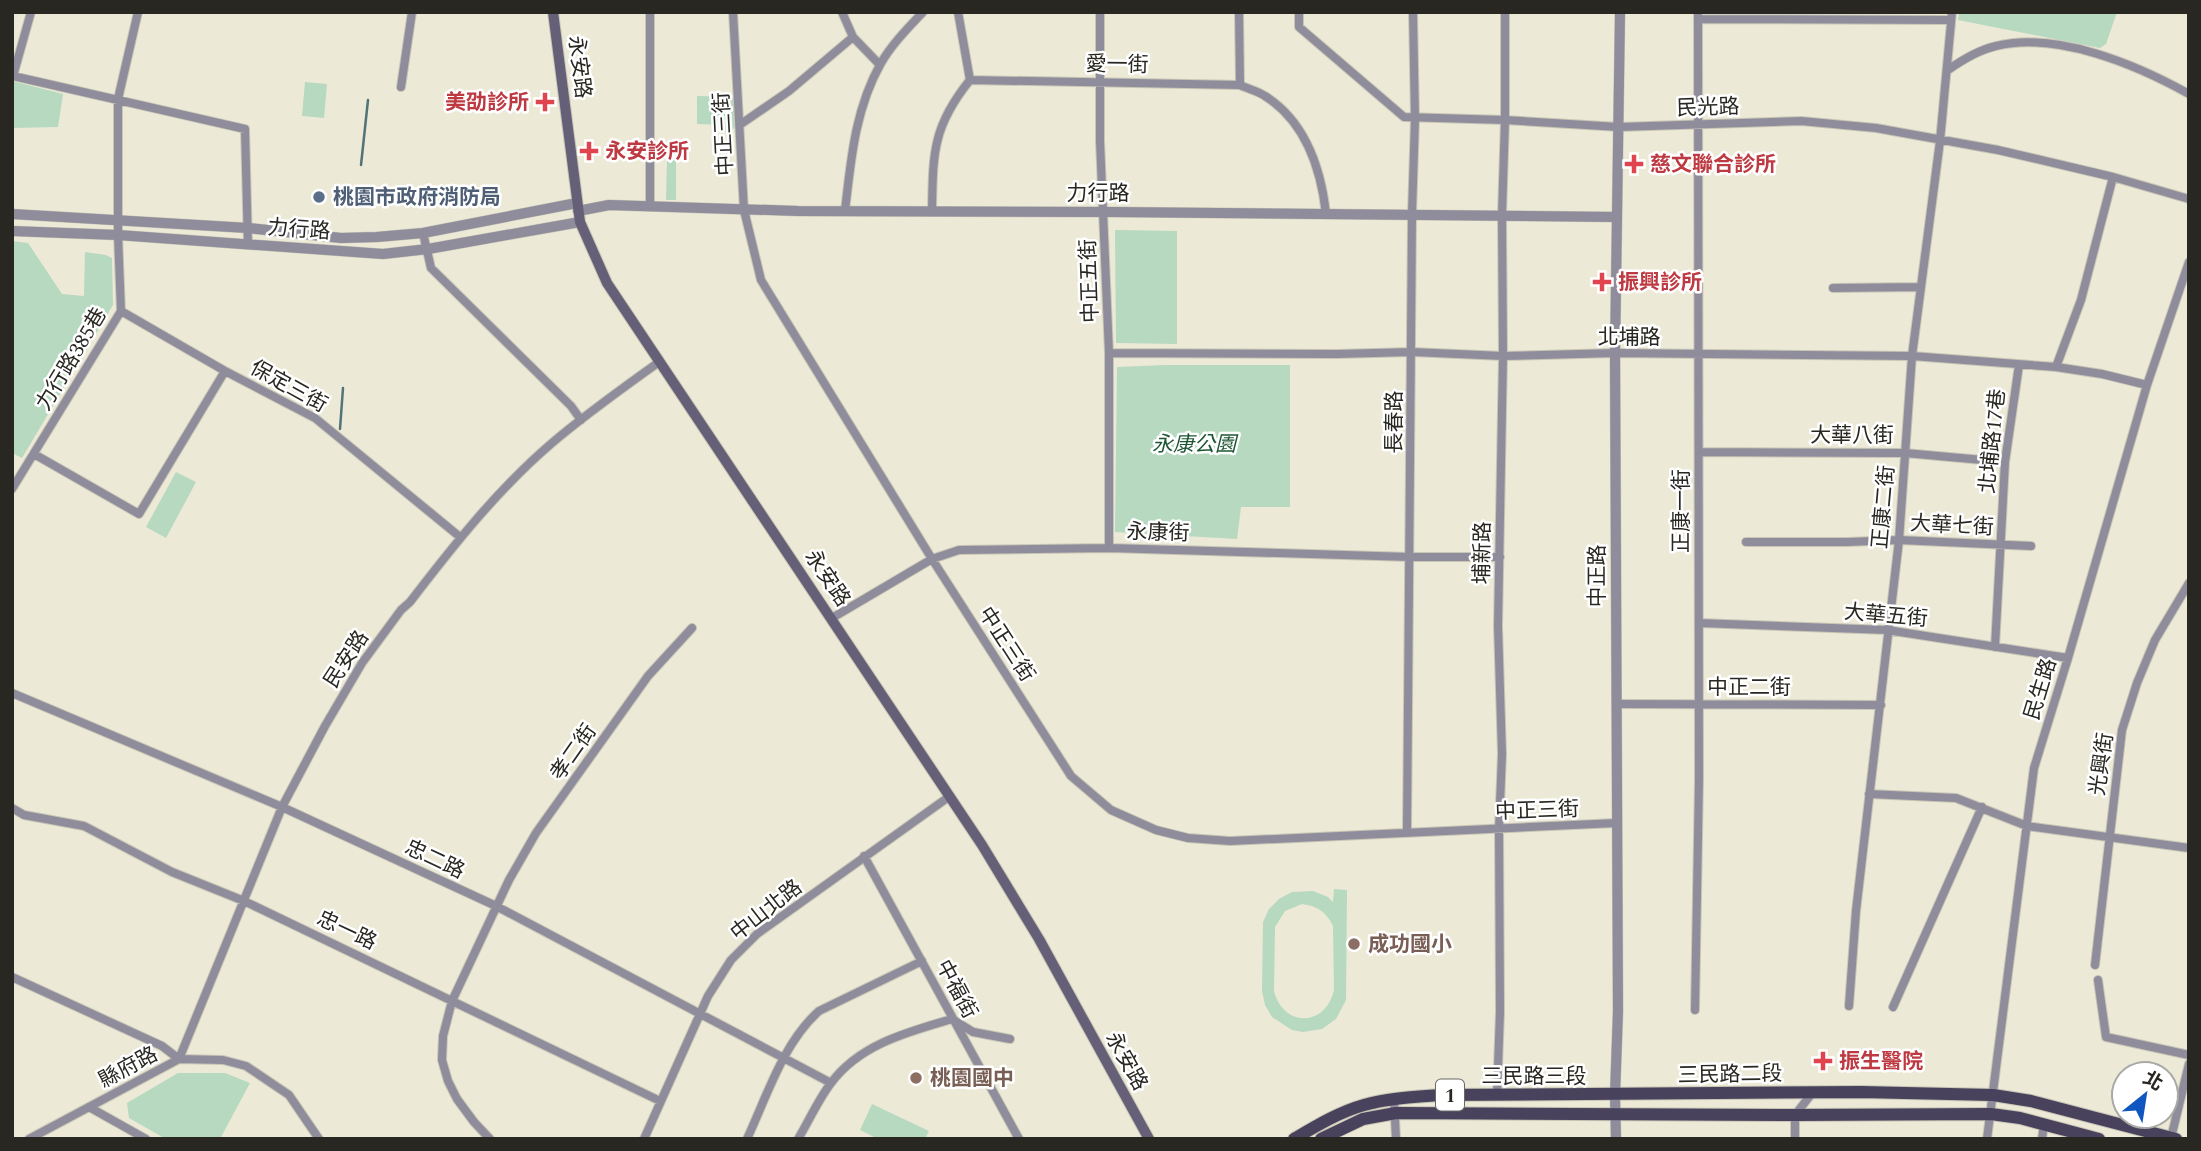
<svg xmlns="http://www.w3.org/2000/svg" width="2201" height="1151" font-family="Spectral,'Noto Sans TC',serif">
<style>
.green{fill:#b6d9c0;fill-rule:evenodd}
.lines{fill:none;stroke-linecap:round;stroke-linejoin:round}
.stream{stroke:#527378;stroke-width:2.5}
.minor-casing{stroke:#c9c6b6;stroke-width:10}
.tertiary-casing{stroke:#c9c6b6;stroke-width:11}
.secondary-casing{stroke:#c9c6b6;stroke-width:12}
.primary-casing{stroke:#c9c6b6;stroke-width:14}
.minor{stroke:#8f8c9c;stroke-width:8}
.tertiary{stroke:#8f8c9c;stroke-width:10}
.secondary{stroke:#656077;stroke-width:10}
.primary{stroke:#48425c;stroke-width:12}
.health-dot{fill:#e0444e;stroke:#fff;stroke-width:2.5}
.service-dot{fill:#5c6f8a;stroke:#fff;stroke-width:2.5}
.education-dot{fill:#8d6e63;stroke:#fff;stroke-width:2.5}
.labels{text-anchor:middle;stroke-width:5;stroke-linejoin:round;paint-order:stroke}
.shield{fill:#fff;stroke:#686864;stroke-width:2}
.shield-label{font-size:19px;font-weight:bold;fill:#282721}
.street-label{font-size:21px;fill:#282721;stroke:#fff}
.health-label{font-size:21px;font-weight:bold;fill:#be3a42;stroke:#fff;text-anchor:start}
.service-label{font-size:21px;font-weight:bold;fill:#4e5e75;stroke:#fff;text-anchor:start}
.park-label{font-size:21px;font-style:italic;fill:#1d5533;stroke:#fff}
.education-label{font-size:21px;font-weight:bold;fill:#785e54;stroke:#fff;text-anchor:start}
</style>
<rect width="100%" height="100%" fill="#ece9d7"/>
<!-- green -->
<path class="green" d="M 1959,12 L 2117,12 L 2106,44 L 2100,48 L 1958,20 Z
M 12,81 L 63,94 L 58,127 L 12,128 Z
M 305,82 L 327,84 L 324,118 L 302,116 Z
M 697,96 L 736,97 L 737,125 L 731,131 L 724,132 L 723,125 L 697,124 Z
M 667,160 L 676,160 L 676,200 L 666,200 Z
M 1115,230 L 1177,231 L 1177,344 L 1116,343 Z
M 12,241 L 28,243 L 62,294 L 84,296 L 85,252 L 106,255 L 112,258 L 113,305 L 22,458 L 12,453 Z
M 1166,365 L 1290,365 L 1290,507 L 1241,507 L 1237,539 L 1115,532 L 1117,367 Z
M 176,472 L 196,482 L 166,538 L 146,527 Z
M 1334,889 L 1347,890 L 1346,1000 L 1336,1019 L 1322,1029 L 1303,1032 L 1292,1030 L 1272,1017 L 1265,1005 L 1262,991 L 1263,922 L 1269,909 L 1279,899 L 1292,892 L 1313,891 L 1328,897 L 1333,902 ZM 1302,904 C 1318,906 1326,912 1333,926 L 1334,990 C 1326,1027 1283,1028 1274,991 L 1275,927 L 1285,911 Z
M 178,1073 L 225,1073 L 250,1083 L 220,1139 L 166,1139 L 129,1118 L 127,1103 Z
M 872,1104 L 929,1131 L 925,1139 L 878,1139 L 860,1130 Z"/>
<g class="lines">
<!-- stream -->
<path class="stream" d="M 361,165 L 368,100
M 340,429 L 343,388"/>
<!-- minor casing -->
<g class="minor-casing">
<path id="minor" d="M 31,12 L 13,76 L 245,129 L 248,245
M 733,12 L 744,210 L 761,280 L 932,559 L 1071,776 L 1111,810 L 1156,830 L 1188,838 L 1230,841 L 1616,823
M 842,12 L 853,37 L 880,65
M 958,12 L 970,80
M 1100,12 L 1100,141 L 1109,353 L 1109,548
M 1239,12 L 1240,85
M 1299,12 L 1299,27 L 1404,117 L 1505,120 L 1619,127 L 1801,121 L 1876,128 L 1998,150 L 2113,177 L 2189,199
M 1698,19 L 1951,20
M 1948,70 C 1962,60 1979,50 1996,46 C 2057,31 2137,65 2189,94
M 401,87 L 412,12
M 741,124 L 789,91 L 853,37
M 650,206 L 650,12
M 845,211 C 851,159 855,109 881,63 C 892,44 908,28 923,12
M 932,212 C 933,154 932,127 970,80 L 1240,85 C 1248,89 1258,91 1265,96 C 1306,122 1321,169 1326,214
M 423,233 L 431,268 L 571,406 L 581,420
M 1833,288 L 1920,287
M 121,311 L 225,371 L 315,418 L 460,537
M 1109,353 L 1337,354 L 1412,352 L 1503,356 L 1615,353 L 1912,356 L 2056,367 L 2102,374 L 2147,385
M 2056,367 L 2081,300 L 2113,177
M 1699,452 L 1905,453 L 2005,462
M 34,454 L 139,514 L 225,371
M 12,489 L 121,311 L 118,235 L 118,99 L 138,12
M 1746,542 L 1847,542 L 1899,540 L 2031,546
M 832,618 L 932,559 L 959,550 L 1109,548 L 1410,557 L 1500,557
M 1699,623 L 1887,630 L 2068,658
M 1995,647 L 2005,462 L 2019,365
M 12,693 L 282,807 L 496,906 L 831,1083
M 1617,704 L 1881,705
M 1869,794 L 1956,798 L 2027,826 L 2189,848
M 12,808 L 24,815 L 84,826 L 172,872 L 244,901 L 660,1101
M 1407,832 L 1412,214 L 1415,119 L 1413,12
M 864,856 L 1019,1139
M 2095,965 L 2122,730 L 2137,683 L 2155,640 L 2189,583
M 12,977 L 162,1046 L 179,1059
M 2098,980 L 2106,1037 L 2189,1055
M 1849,1006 L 1856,911 L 1899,540 L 1912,356 L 1940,141 L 1952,12
M 1893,1007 L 1982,807
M 1695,1010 L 1699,779 L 1698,12
M 179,1059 L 282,807 L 325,726 L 362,663 L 401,610 L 410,602 C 453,546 498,489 552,443 C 586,414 623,388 659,362
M 1497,1095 L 1500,1012 L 1499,829 L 1502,754 L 1498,626 L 1503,356 L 1502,215 L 1505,120 L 1505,12
M 1394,1099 L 1396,1139
M 89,1107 L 146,1139
M 2171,1138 L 2189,1064
M 29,1139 L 179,1059 L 223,1060 L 246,1066 L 289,1095 L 319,1139
M 490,1139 L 474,1122 L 457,1099 L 448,1081 L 442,1060 L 443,1036 L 452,1001 L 509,880 L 536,833 L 648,676 L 692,628
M 644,1139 L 708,996 L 731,960 L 757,934 L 950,796
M 747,1139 C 767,1096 783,1043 819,1011 L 922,961
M 798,1139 C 809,1121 818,1100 831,1083 C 860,1044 908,1032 952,1019 L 973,1032 L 1010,1039
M 1795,1139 L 1795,1115 L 1813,1092
M 1987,1139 L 2034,768 L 2068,658 L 2147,385 L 2189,262
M 2042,1139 L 2044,1124"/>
</g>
<!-- tertiary casing -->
<g class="tertiary-casing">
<path id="tertiary" d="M 578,211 L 609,205 L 798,211 L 1112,212 L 1617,217
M 12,214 L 248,228 L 341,238 L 377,237 L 423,233 L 577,203
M 12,231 L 118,235 L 383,254 L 428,249 L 580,222
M 1616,1139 L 1615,1095 L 1618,1011 L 1615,353 L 1620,12"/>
</g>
<!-- secondary casing -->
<g class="secondary-casing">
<path id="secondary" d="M 553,12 L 580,222 L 607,283 L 982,845 L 1039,939 L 1149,1139"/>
</g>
<!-- primary casing -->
<g class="primary-casing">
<path id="primary" d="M 1294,1139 C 1316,1126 1339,1112 1364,1105 C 1389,1098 1415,1097 1441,1095 L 1861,1092 L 1993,1095 L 2031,1101 L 2176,1139
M 1321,1139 L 1363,1119 L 1396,1113 L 1795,1115 L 1991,1114 L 2020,1118 L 2099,1139"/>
</g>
<!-- minor -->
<use href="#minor" class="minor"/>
<!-- tertiary -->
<use href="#tertiary" class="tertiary"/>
<!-- secondary -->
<use href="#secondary" class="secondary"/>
<!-- primary -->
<use href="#primary" class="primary"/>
</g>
<!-- markers -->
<g class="health-dot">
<path d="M541.5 91.5h7v7h7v7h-7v7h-7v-7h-7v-7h7z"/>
<path d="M585.5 140.5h7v7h7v7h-7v7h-7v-7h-7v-7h7z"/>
<path d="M1630.5 153.5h7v7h7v7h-7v7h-7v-7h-7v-7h7z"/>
<path d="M1598.5 271.5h7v7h7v7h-7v7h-7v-7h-7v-7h7z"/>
<path d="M1819.5 1050.5h7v7h7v7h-7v7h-7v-7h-7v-7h7z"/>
</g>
<circle class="service-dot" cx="319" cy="197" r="7"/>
<g class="education-dot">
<circle cx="1354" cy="944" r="7"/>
<circle cx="916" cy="1078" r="7"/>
</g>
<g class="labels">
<!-- shield labels -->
<rect class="shield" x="1436" y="1079.5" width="28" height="31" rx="5"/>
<g class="shield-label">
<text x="1450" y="1102">1</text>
</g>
<!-- street labels -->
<g class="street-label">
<text transform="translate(1117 64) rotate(1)" y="7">愛一街</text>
<text transform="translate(580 67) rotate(83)" y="7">永安路</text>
<text transform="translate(1708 107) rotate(-2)" y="7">民光路</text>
<text transform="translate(723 134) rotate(-93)" y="7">中正三街</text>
<text x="1098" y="200">力行路</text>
<text transform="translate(299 229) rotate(4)" y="7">力行路</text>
<text transform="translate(1089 281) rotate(-92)" y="7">中正五街</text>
<text x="1629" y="344">北埔路</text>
<text transform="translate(71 359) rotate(-59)" y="7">力行路385巷</text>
<text transform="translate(289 386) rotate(29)" y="7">保定三街</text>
<text transform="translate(1394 422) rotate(-90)" y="7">長春路</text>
<text x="1852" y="442">大華八街</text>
<text transform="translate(1992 441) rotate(-84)" y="7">北埔路17巷</text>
<text transform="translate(1883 507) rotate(-85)" y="7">正康二街</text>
<text transform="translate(1681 511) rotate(-90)" y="7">正康一街</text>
<text transform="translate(1952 525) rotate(3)" y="7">大華七街</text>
<text transform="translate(1158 532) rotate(2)" y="7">永康街</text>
<text transform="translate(1482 553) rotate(-89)" y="7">埔新路</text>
<text transform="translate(1597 576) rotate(-90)" y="7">中正路</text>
<text transform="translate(828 578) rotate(56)" y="7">永安路</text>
<text transform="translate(1886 615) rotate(5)" y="7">大華五街</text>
<text transform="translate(1007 644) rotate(57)" y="7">中正三街</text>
<text transform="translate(346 659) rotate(-57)" y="7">民安路</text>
<text x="1749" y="694">中正二街</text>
<text transform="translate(2040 689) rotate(-73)" y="7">民生路</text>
<text transform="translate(573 752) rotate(-55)" y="7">孝二街</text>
<text transform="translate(2101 764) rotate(-82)" y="7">光興街</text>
<text transform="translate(1537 810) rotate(-2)" y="7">中正三街</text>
<text transform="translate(435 859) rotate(25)" y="7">忠二路</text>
<text transform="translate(766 910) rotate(-38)" y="7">中山北路</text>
<text transform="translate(347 930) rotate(25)" y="7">忠一路</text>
<text transform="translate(957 989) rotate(62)" y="7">中福街</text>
<text transform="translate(1127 1061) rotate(61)" y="7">永安路</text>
<text transform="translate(128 1067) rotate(-28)" y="7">縣府路</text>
<text transform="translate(1730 1074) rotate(-1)" y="7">三民路二段</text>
<text x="1534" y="1083">三民路三段</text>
</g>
<!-- health labels -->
<g class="health-label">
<text x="529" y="109" text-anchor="end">美劭診所</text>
<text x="605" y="158">永安診所</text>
<text x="1650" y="171">慈文聯合診所</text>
<text x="1618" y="289">振興診所</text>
<text x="1839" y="1068">振生醫院</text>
</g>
<!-- service labels -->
<g class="service-label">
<text x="333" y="204">桃園市政府消防局</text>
</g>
<!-- park labels -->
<g class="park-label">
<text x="1194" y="451">永康公園</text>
</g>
<!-- education labels -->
<g class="education-label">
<text x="1368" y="951">成功國小</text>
<text x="930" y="1085">桃園國中</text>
</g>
</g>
<!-- border -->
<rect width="2201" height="1151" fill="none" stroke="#282721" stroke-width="28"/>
<!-- north arrow -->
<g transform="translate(2145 1095) rotate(30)"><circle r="33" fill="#ffffff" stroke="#a9a9a6" stroke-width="2"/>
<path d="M0-5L12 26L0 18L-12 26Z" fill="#0f56c1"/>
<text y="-10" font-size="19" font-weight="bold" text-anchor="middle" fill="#282721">北</text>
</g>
</svg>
